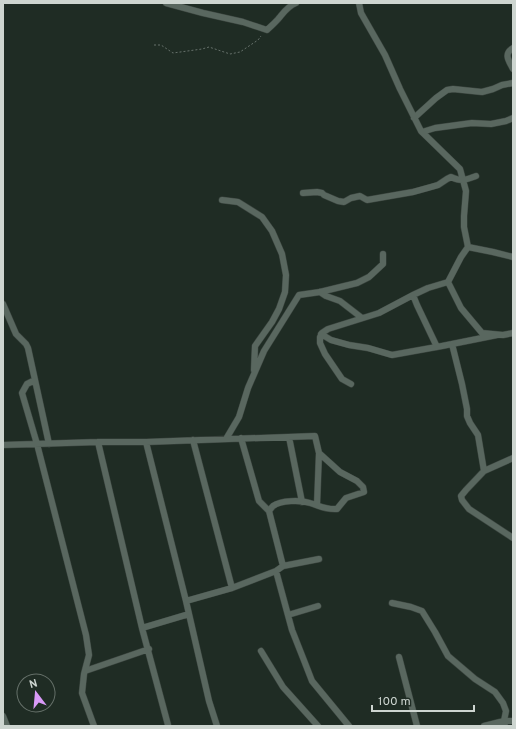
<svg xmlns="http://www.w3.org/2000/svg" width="516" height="729" font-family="Overpass,sans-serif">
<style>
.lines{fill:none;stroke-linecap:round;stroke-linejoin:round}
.minor-casing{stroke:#3c4640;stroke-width:7}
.path{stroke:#66716b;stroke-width:1;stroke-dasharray:2 2;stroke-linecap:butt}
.minor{stroke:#59675f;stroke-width:6}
</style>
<rect width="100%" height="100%" fill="#1f2c24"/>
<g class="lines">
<!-- minor casing -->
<g class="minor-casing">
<path id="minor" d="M 166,3 L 203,13 L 243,22 L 267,30 C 271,26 276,22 279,18 C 284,12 288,6 296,3
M 359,3 L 361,13 L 385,55 L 400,89 L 421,131 L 460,169 L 466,191 L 464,216 L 464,227 L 468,247 L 493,252 L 513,257
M 513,48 C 503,54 509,61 513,69
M 414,118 L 436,98 L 447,90 L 453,89 L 482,92 L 493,89 L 502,85 L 513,83
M 422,132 L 435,128 L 472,123 L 491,124 L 506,121 L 513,118
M 303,193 L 317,192 L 322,193 L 324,195 L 338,201 L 344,202 L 351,198 L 360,196 L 367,200 L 413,192 L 431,187 L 438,185 L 447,179 L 451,177 C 462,182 465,180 476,176
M 222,200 L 238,202 L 262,217 L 272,231 L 282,254 L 286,275 L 285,292 L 279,309 L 272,322 L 255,346 L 254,370
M 468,247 L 461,257 L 448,282 L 461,308 L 482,333 L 503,335 L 513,333
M 320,292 L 326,296 L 340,301 L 362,318
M 413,295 L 417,305 L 437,347
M 3,304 L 16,334 L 26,344 L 28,348 L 49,444
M 321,334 L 331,340 L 349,345 L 368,348 L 392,355 L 442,346 L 497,335
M 452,344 L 462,384 L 467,409 L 467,416 L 470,423 L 478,435 L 484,471
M 35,380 L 27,384 L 22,393 L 37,444 L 86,635 L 89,655 L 84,674 L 82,693 L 94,726
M 351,384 L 342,379 L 325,354 L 320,343 L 320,337 L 322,333 L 328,329 L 379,313 L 413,295 L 428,288 L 448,282
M 289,437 L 302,502
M 241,438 L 259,501 L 269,511
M 226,439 L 239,417 L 248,388 L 264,351 L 299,295 L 320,292 L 357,283 L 369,277 L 383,264 L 383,254
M 193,440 L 232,588
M 98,442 L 142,628
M 146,442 L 186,601
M 3,445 L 98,442 L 146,442 L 315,436 L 319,453 L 340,472 L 357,481 L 363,487 L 364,492 L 346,498 L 337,509 C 326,510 320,506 310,503 C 301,500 281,500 273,506 C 271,508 270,510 269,511 L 283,566 L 276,571 L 232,588 L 186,601 L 189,614 L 142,628 L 168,725
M 513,458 L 484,471 L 466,490 L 461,496 L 462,500 L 469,509 L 513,538
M 317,505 L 319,453
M 283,566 L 319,559
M 276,571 L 292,630 L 305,663 L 312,681 L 349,726
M 392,603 L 411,607 L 422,611 L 435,632 L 448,656 L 475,679 L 495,692 L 503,703 L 506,711 L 504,721 L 484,726
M 189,614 L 209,701 L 217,726
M 288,615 L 318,606
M 261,651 L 283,687 L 318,726
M 399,657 L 417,726
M 85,671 L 149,649
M 3,716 L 7,726
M 505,726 L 504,721 L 513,721"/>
</g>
<!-- path -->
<path class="path" d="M 154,45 L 161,45 L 173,53 L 202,49 L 209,47 L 230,54 L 240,52 L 258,40 L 261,36"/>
<!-- minor -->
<use href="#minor" class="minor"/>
</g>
<!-- border -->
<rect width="516" height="729" fill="none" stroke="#cdd5d0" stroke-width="8"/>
<!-- north arrow -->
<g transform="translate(36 693) rotate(344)"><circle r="19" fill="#1f2c24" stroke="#657069"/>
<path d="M0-3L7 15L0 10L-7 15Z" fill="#d99af7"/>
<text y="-6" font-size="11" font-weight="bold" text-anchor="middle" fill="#cdd5d0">N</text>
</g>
<!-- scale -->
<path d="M372 705v6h102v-6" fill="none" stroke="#cdd5d0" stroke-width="2"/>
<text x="378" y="705" font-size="12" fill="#cdd5d0" stroke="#1f2c24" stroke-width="3" paint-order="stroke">100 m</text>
</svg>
